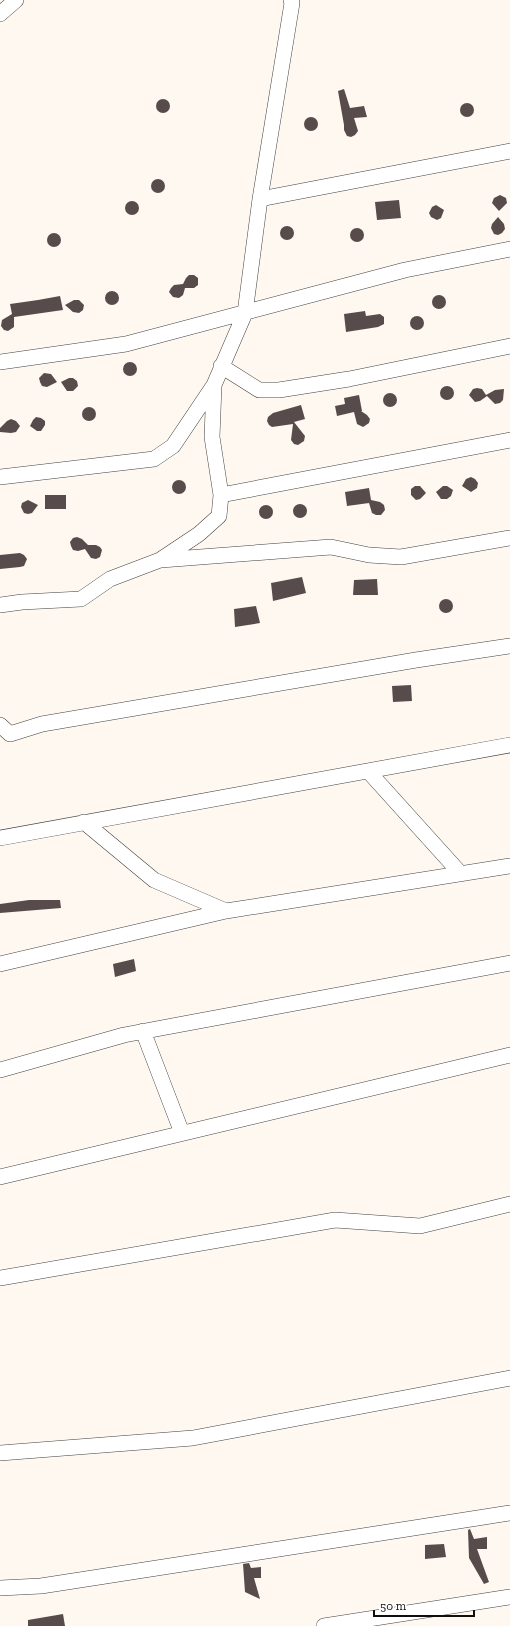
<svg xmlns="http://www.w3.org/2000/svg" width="510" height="1626" font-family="'Zilla Slab',serif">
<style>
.building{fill:#574c4b}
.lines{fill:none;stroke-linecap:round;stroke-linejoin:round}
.minor-casing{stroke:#414141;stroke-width:16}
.minor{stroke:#fff;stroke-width:15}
</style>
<rect width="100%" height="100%" fill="#fff8f0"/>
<!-- building -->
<path class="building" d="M 344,89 L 350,108 L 364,106 L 367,117 L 354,118 L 358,131 L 355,135 L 351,137 L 347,136 L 344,130 L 344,125 L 338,91 Z
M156 106a7 7 0 1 1 14 0a7 7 0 1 1-14 0Z
M460 110a7 7 0 1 1 14 0a7 7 0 1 1-14 0Z
M304 124a7 7 0 1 1 14 0a7 7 0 1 1-14 0Z
M151 186a7 7 0 1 1 14 0a7 7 0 1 1-14 0Z
M 500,195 L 506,198 L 507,203 L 499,211 L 492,203 L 494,198 Z
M 399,200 L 401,218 L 377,220 L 375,202 Z
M125 208a7 7 0 1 1 14 0a7 7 0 1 1-14 0Z
M 436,205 L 444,210 L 441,218 L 437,220 L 431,217 L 429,213 L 432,207 Z
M 498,217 L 504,224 L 505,229 L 502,233 L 498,235 L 494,234 L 491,228 L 492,224 Z
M280 233a7 7 0 1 1 14 0a7 7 0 1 1-14 0Z
M350 235a7 7 0 1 1 14 0a7 7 0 1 1-14 0Z
M47 240a7 7 0 1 1 14 0a7 7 0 1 1-14 0Z
M 189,275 L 194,275 L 198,278 L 198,285 L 194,288 L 185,288 L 183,295 L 179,298 L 173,297 L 169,292 L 171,288 L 174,285 L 183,284 L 186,278 Z
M105 298a7 7 0 1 1 14 0a7 7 0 1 1-14 0Z
M432 302a7 7 0 1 1 14 0a7 7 0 1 1-14 0Z
M 60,296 L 63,310 L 14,317 L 14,327 L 8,331 L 4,330 L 1,326 L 2,320 L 12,314 L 10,304 L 38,300 Z
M 74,300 L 79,300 L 84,305 L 83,310 L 79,313 L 73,312 L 65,305 Z
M 365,311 L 366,316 L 380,314 L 384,317 L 384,324 L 378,327 L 346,332 L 344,314 Z
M410 323a7 7 0 1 1 14 0a7 7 0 1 1-14 0Z
M123 369a7 7 0 1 1 14 0a7 7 0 1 1-14 0Z
M 44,373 L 51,374 L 57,382 L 47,387 L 42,386 L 40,382 L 39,378 Z
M 69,378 L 73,378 L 77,381 L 78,386 L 73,391 L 67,391 L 61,382 Z
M440 393a7 7 0 1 1 14 0a7 7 0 1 1-14 0Z
M 477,388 L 482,389 L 486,395 L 495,390 L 504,389 L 503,400 L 500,403 L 495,404 L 487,396 L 480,401 L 475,402 L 469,395 L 473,389 Z
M383 400a7 7 0 1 1 14 0a7 7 0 1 1-14 0Z
M 359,395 L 362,411 L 361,411 L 367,415 L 370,419 L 369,423 L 363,427 L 357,424 L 354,412 L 337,416 L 335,406 L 345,404 L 344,398 Z
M 301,405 L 305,419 L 294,422 L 305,436 L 304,441 L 298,445 L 294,444 L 291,440 L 293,424 L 272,427 L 269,425 L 267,421 L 268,417 L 273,413 Z
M82 414a7 7 0 1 1 14 0a7 7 0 1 1-14 0Z
M 36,417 L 41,418 L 45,421 L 45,425 L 41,431 L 37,431 L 30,426 L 33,420 Z
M 11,419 L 16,421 L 20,426 L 16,432 L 11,433 L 0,432 L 0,428 L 7,421 Z
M 471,477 L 475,479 L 478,483 L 477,488 L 471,492 L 462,486 L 466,479 Z
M172 487a7 7 0 1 1 14 0a7 7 0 1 1-14 0Z
M 415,486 L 420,486 L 426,493 L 420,499 L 416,500 L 411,495 L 411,489 Z
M 443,486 L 447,486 L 453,490 L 451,496 L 447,499 L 441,499 L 436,492 Z
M 369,488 L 371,500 L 380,502 L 384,505 L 385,510 L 381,515 L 376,515 L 372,513 L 369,503 L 347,506 L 345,492 Z
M 45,495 L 66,495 L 66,509 L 45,509 Z
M 28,500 L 38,505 L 32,513 L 28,514 L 24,513 L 21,507 L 22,503 Z
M293 511a7 7 0 1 1 14 0a7 7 0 1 1-14 0Z
M259 512a7 7 0 1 1 14 0a7 7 0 1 1-14 0Z
M 77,537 L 82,539 L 88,545 L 96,545 L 100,547 L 102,550 L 100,557 L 96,559 L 91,558 L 85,549 L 78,551 L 73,550 L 71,546 L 70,542 L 73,538 Z
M 20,553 L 24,555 L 27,559 L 24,566 L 20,567 L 0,569 L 0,555 Z
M 302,577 L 306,593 L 273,601 L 271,583 Z
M 377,579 L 378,595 L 353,595 L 354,580 Z
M439 606a7 7 0 1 1 14 0a7 7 0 1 1-14 0Z
M 256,606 L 260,623 L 235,627 L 234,609 Z
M 411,685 L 412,701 L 393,702 L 392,686 Z
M 29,900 L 60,900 L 61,908 L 0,913 L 0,904 Z
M 134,959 L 136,971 L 115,977 L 113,964 Z
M 470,1529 L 474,1539 L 487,1537 L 487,1549 L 477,1549 L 489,1582 L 484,1584 L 469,1558 L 468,1530 Z
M 444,1544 L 446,1557 L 425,1559 L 425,1545 Z
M 249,1563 L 251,1568 L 261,1567 L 261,1578 L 254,1578 L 260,1599 L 245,1592 L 243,1564 Z
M 63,1614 L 65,1626 L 28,1626 L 28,1620 Z"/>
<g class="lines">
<!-- minor casing -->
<g class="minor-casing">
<path id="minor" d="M 0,14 L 16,0
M 260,199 L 510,151
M 0,362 L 126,344 L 405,270 L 510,249
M 221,366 L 259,390 L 279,390 L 349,379 L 510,346
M 0,477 L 154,459 L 173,446 L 214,385 L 245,313 L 260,199 L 292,3 L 291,0
M 221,495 L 510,440
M 161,560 L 331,547 L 369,555 L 401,557 L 510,538
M 0,605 L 22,602 L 81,599 L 110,579 L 160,560 L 199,534 L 219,516 L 221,495 L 212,437 L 214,386
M 0,725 L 10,734 L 42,724 L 416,660 L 510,646
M 368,771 L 461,874
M 84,822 L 154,880 L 226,911
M 0,838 L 510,745
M 0,964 L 226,911 L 510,866
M 143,1031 L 182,1133
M 0,1070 L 124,1035 L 510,963
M 0,1177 L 510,1055
M 0,1278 L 335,1220 L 420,1226 L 510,1204
M 0,1453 L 193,1438 L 510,1378
M 0,1588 L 41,1586 L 510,1513
M 324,1626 L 510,1597"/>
</g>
<!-- minor -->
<use href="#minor" class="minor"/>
</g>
<!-- scale -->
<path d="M374 1610v6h100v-6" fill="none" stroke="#0e0e0e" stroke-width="2"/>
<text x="380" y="1610" font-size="12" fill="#0e0e0e" stroke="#ffffff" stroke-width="3" paint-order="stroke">50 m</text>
</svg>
